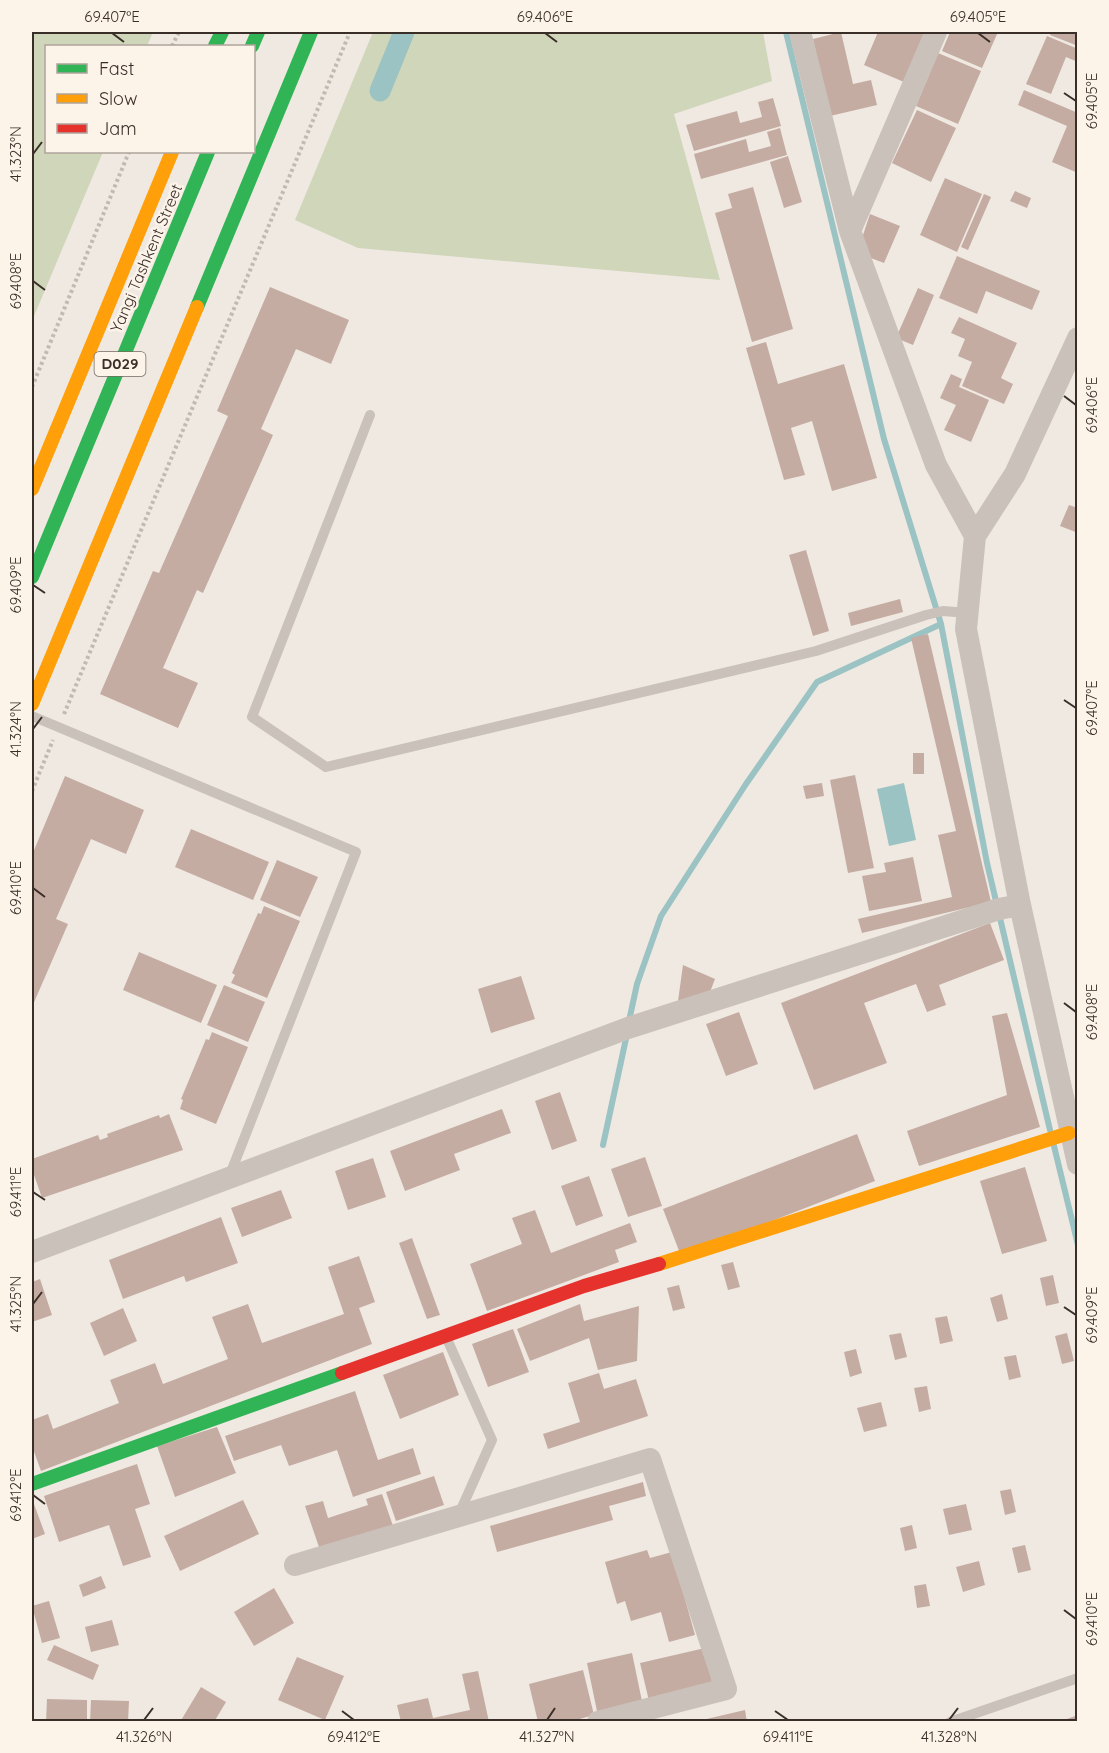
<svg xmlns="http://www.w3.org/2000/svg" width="1109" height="1753" font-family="Quicksand,sans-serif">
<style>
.green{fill:#d0d6ba}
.water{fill:#9bc3c3}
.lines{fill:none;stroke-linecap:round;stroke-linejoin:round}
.stream{stroke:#9bc3c3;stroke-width:6}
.canal{stroke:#9bc3c3;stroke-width:21}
.building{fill:#c5aca2}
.path{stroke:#c1b9b3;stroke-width:4;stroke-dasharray:3 3;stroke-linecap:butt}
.lane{stroke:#c9c1ba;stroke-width:10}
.street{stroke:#c9c1ba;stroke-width:22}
.fast{stroke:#30b455;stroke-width:14}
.slow{stroke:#ff9f0a;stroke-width:14}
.jam{stroke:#e5322d;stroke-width:14}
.ticks{fill:none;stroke:#3a2e28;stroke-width:2}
.labels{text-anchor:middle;stroke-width:5;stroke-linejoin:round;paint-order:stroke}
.shield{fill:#fcf3e9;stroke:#746962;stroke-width:1.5}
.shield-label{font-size:15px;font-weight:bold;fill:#3a2e28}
.street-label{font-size:16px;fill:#3a2e28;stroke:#fcf3e9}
.neatline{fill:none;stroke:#3a2e28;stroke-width:2}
.ticks-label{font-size:15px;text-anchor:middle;fill:#3a2e28}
</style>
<rect width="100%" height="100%" fill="#efe9e2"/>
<!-- green -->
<path class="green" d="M 32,32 L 153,32 L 147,46 L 46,46 L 46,152 L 103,152 L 32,321 Z
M 373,32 L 763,32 L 772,81 L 674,114 L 720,280 L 358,248 L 295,220 Z"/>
<!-- water -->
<path class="water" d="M 904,783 L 916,840 L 889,846 L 877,789 Z"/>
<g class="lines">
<!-- stream -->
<path class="stream" d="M 786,32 L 884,439 L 941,624 L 987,863 L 1050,1130
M 629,1021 L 637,984 L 661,916 L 746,784 L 817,682 L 941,624
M 603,1145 L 627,1034
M 1054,1146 L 1078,1245"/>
<!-- canal -->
<path class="canal" d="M 380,91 L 404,32"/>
</g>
<!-- building -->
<path class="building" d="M 841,32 L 853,84 L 871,80 L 877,105 L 830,116 L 813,39 Z
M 878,32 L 926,32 L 904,82 L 864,65 Z
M 950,32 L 998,32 L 982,68 L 942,51 Z
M 1051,32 L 1078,32 L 1078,46 L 1050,35 Z
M 1047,36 L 1078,49 L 1078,62 L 1066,57 L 1051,94 L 1026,84 Z
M 938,53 L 981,71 L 958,124 L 916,106 Z
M 1024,90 L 1078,113 L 1078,173 L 1052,162 L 1067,126 L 1018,105 Z
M 773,98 L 781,126 L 694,151 L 686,125 L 737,111 L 740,123 L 762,117 L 758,102 Z
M 917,110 L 956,128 L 931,182 L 892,163 Z
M 780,128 L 787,155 L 701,179 L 694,154 L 746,139 L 749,152 L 771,146 L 767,132 Z
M 788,156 L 802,202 L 784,208 L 770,162 Z
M 945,178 L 982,194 L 957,252 L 920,235 Z
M 753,187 L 793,329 L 752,342 L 715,213 L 732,208 L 728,194 Z
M 1015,191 L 1031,198 L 1027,208 L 1010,201 Z
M 984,194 L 991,197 L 968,250 L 961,247 Z
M 870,214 L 900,226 L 884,263 L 863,255 L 862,238 Z
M 957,256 L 1040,291 L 1032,310 L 986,291 L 977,314 L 939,298 Z
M 270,287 L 349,320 L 331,364 L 296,349 L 261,429 L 273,435 L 203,593 L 197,590 L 163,668 L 198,683 L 178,728 L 100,694 L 153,571 L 159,573 L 228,416 L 217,411 Z
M 918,288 L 934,295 L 913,345 L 896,338 Z
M 959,317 L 1017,343 L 1001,378 L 1013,384 L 1004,404 L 962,386 L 972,362 L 958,356 L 965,339 L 951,333 Z
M 766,342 L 778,384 L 844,364 L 877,478 L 832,491 L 812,421 L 791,428 L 805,475 L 784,480 L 746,348 Z
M 951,374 L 962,379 L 959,387 L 989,400 L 971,442 L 944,430 L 956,405 L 940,398 Z
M 1069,505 L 1078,508 L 1078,533 L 1060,526 Z
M 806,550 L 829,631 L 813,636 L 789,555 Z
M 900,599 L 903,612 L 851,626 L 848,613 Z
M 928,634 L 991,902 L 862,933 L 858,919 L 952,897 L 938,835 L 956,831 L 911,638 Z
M 913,753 L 924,753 L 924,774 L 913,774 Z
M 855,775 L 874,868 L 848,873 L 830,780 Z
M 65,776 L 144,810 L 126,854 L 91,839 L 56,919 L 68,924 L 32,1007 L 32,855 Z
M 822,783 L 824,796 L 806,799 L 803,786 Z
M 191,829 L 269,862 L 253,900 L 175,867 Z
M 913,857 L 922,901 L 869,911 L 862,876 L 886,872 L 884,863 Z
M 277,860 L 318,877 L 300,917 L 260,900 Z
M 264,906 L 300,921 L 267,998 L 231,983 L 235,975 L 232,973 L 258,913 L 261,914 Z
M 990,923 L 1004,960 L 939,985 L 946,1005 L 927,1012 L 916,984 L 864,1003 L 887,1063 L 814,1090 L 781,1003 Z
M 139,952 L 217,985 L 201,1023 L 123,990 Z
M 683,965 L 715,979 L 710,992 L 678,1001 Z
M 521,976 L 535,1019 L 491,1033 L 478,989 Z
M 224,985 L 265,1002 L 248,1042 L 207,1025 Z
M 739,1012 L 758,1064 L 726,1076 L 706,1024 Z
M 1007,1013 L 1040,1127 L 919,1166 L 907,1131 L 1007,1095 L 992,1016 Z
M 212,1032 L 248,1047 L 216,1124 L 180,1109 L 183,1100 L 181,1099 L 206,1039 L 209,1040 Z
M 560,1092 L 577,1141 L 552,1150 L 535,1101 Z
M 502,1109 L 511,1133 L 454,1154 L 460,1170 L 405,1191 L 390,1151 Z
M 169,1114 L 183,1150 L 42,1198 L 32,1169 L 32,1159 L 98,1135 L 100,1140 L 108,1137 L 107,1134 L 159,1115 L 160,1118 Z
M 857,1134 L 875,1181 L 681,1256 L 663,1209 Z
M 645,1157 L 662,1206 L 628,1217 L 611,1169 Z
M 373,1158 L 386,1197 L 348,1210 L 335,1171 Z
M 1025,1167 L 1047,1241 L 1002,1254 L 980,1181 Z
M 589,1176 L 603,1216 L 576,1226 L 561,1186 Z
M 281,1190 L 292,1218 L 242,1237 L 231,1208 Z
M 535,1210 L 551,1253 L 630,1223 L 637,1242 L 615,1250 L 619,1262 L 487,1311 L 470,1264 L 522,1244 L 512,1218 Z
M 221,1217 L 238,1263 L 186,1282 L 184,1276 L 123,1299 L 109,1260 Z
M 412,1238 L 440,1315 L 427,1319 L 399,1243 Z
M 359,1256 L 375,1302 L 359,1308 L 372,1344 L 41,1471 L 32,1446 L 32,1420 L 48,1414 L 53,1429 L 119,1403 L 110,1380 L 155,1363 L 163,1384 L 228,1359 L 212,1317 L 248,1304 L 262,1343 L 344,1314 L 328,1267 Z
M 733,1262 L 740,1287 L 728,1290 L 721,1265 Z
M 1053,1275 L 1059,1303 L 1046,1306 L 1040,1278 Z
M 40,1279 L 52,1315 L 32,1322 L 32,1282 Z
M 679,1285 L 685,1308 L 673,1311 L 667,1288 Z
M 1002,1294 L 1008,1319 L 997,1322 L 990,1298 Z
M 580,1304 L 584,1321 L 639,1306 L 637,1361 L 598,1370 L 589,1338 L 530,1361 L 517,1329 Z
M 123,1308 L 137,1341 L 104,1356 L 90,1323 Z
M 947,1316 L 953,1341 L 940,1344 L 935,1318 Z
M 513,1329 L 529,1372 L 488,1387 L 472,1344 Z
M 901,1333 L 907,1357 L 895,1360 L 889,1335 Z
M 1067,1333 L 1074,1361 L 1062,1364 L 1055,1336 Z
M 856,1349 L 862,1373 L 850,1377 L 844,1352 Z
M 443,1352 L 459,1395 L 400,1419 L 383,1375 Z
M 1016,1355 L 1021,1377 L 1009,1380 L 1004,1357 Z
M 599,1373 L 604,1389 L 636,1379 L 648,1416 L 548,1449 L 543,1434 L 580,1422 L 568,1383 Z
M 927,1386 L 931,1409 L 919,1412 L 914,1388 Z
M 355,1391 L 378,1460 L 413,1448 L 421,1474 L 353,1497 L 337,1450 L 289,1466 L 281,1445 L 234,1461 L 225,1436 Z
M 881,1402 L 887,1426 L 864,1432 L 857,1408 Z
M 217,1427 L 236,1473 L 175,1497 L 157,1446 Z
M 137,1464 L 150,1504 L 135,1509 L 151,1557 L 123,1566 L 109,1525 L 59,1542 L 44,1496 Z
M 434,1476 L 444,1505 L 396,1521 L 386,1492 Z
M 643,1482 L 646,1496 L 609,1506 L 613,1520 L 497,1552 L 490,1526 Z
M 1011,1489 L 1016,1512 L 1005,1515 L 1000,1491 Z
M 382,1494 L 393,1526 L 320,1550 L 305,1506 L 323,1501 L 328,1518 L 368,1505 L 366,1499 Z
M 243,1500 L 259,1534 L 180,1571 L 164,1536 Z
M 34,1504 L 45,1534 L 32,1539 L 32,1505 Z
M 966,1504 L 972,1530 L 949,1535 L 943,1509 Z
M 912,1525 L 917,1548 L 905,1551 L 900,1528 Z
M 1025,1545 L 1031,1570 L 1018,1573 L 1012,1548 Z
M 647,1550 L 650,1558 L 672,1552 L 695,1635 L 669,1642 L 661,1612 L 631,1621 L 625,1601 L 617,1604 L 605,1562 Z
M 979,1561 L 985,1585 L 963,1592 L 956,1567 Z
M 101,1576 L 106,1588 L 83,1597 L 79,1585 Z
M 926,1584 L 930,1606 L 917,1608 L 914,1586 Z
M 274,1588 L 294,1623 L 254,1646 L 234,1612 Z
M 49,1601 L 60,1638 L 42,1643 L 32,1606 Z
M 112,1620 L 119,1645 L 91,1652 L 85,1627 Z
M 54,1645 L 99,1665 L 93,1680 L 47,1660 Z
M 705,1648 L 713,1686 L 649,1701 L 640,1663 Z
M 632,1653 L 643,1706 L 598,1716 L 587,1663 Z
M 297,1657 L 344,1676 L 325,1720 L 278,1700 Z
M 583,1670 L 594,1715 L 569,1722 L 538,1722 L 529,1684 Z
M 478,1671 L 489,1722 L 401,1722 L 397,1705 L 428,1698 L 433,1718 L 470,1710 L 462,1674 Z
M 201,1687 L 226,1702 L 214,1722 L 180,1722 Z
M 47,1699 L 87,1700 L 87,1722 L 46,1722 Z
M 91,1700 L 129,1701 L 128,1722 L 90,1722 Z
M 745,1710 L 747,1722 L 698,1722 L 698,1721 Z
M 1078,1715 L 1078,1722 L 1061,1722 L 1061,1721 Z"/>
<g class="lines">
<!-- path -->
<path class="path" d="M 172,46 L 179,32
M 32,387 L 129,152
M 64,714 L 350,32
M 32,791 L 53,740"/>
<!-- lane -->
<path class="lane" d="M 370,415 L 252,717 L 326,767 L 816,651 L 926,615 L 943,611 L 968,613
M 32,716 L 356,852 L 229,1177
M 447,1339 L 492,1440 L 459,1514
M 950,1722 L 1078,1678"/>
<!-- street -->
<path class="street" d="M 800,32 L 850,231 L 936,465 L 975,536
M 850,231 L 936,32
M 1078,338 L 1015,474 L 975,536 L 966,629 L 1020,905 L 1078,1164
M 32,1252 L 628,1028 L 999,909 L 1020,905
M 295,1565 L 650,1459 L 726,1689 L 598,1722"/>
<!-- fast -->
<path class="fast" d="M 215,46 L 222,32
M 252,46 L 258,32
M 197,307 L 311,32
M 32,577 L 208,152
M 32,1484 L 342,1373"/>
<!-- slow -->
<path class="slow" d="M 32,489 L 172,152
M 32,704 L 197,307
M 659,1264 L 1069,1133"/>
<!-- jam -->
<path class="jam" d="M 342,1373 L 584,1286 L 659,1264"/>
</g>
<!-- ticks -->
<path class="ticks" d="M 112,33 L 124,42M 545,33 L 557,42M 978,33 L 990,42M 1064,93 L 1076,101M 33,154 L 42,142M 33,281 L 45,290M 1064,396 L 1076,405M 33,585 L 45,593M 1064,700 L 1076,708M 33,729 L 42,717M 33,888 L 45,897M 1064,1003 L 1076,1012M 33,1192 L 45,1200M 33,1304 L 42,1292M 1064,1307 L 1076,1315M 33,1495 L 45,1504M 1064,1610 L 1076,1619M 342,1711 L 354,1720M 775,1711 L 788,1720M 144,1720 L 153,1708M 547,1720 L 555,1708M 949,1720 L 958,1708"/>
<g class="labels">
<!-- shield labels -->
<rect class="shield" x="94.5" y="352" width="51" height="24" rx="4.5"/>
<g class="shield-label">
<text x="120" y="369">D029</text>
</g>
<!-- street labels -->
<g class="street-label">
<text transform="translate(146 258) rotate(-67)" y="6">Yangi Tashkent Street</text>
</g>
</g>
<!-- border -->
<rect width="1109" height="1753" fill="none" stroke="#fcf3e9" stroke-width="66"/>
<!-- legend -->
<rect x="45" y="45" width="210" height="108" fill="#fcf3e9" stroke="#aea49c" stroke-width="1.5"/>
<rect x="57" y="64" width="30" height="9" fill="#30b455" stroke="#aea49c" stroke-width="1.5"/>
<text x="99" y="75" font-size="18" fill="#3a2e28">Fast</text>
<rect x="57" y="94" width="30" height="9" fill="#ff9f0a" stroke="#aea49c" stroke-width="1.5"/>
<text x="99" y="105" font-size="18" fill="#3a2e28">Slow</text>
<rect x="57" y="124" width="30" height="9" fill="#e5322d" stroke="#aea49c" stroke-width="1.5"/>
<text x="99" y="135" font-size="18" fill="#3a2e28">Jam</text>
<rect x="33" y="33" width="1043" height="1687" class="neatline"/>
<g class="ticks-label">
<text x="112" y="22">69.407°E</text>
<text x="545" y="22">69.406°E</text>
<text x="978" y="22">69.405°E</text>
<text transform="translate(1092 101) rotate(-90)" y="5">69.405°E</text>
<text transform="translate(16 154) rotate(-90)" y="5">41.323°N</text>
<text transform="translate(16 281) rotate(-90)" y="5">69.408°E</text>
<text transform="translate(1092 405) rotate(-90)" y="5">69.406°E</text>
<text transform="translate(16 585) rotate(-90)" y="5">69.409°E</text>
<text transform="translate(1092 708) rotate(-90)" y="5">69.407°E</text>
<text transform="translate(16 729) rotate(-90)" y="5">41.324°N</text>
<text transform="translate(16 888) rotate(-90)" y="5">69.410°E</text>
<text transform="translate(1092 1012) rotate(-90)" y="5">69.408°E</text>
<text transform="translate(16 1192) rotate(-90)" y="5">69.411°E</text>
<text transform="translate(16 1304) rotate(-90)" y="5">41.325°N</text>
<text transform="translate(1092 1315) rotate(-90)" y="5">69.409°E</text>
<text transform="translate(16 1495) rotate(-90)" y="5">69.412°E</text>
<text transform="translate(1092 1619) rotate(-90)" y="5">69.410°E</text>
<text x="144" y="1742">41.326°N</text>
<text x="354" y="1742">69.412°E</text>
<text x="547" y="1742">41.327°N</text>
<text x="788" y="1742">69.411°E</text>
<text x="949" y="1742">41.328°N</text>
</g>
</svg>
